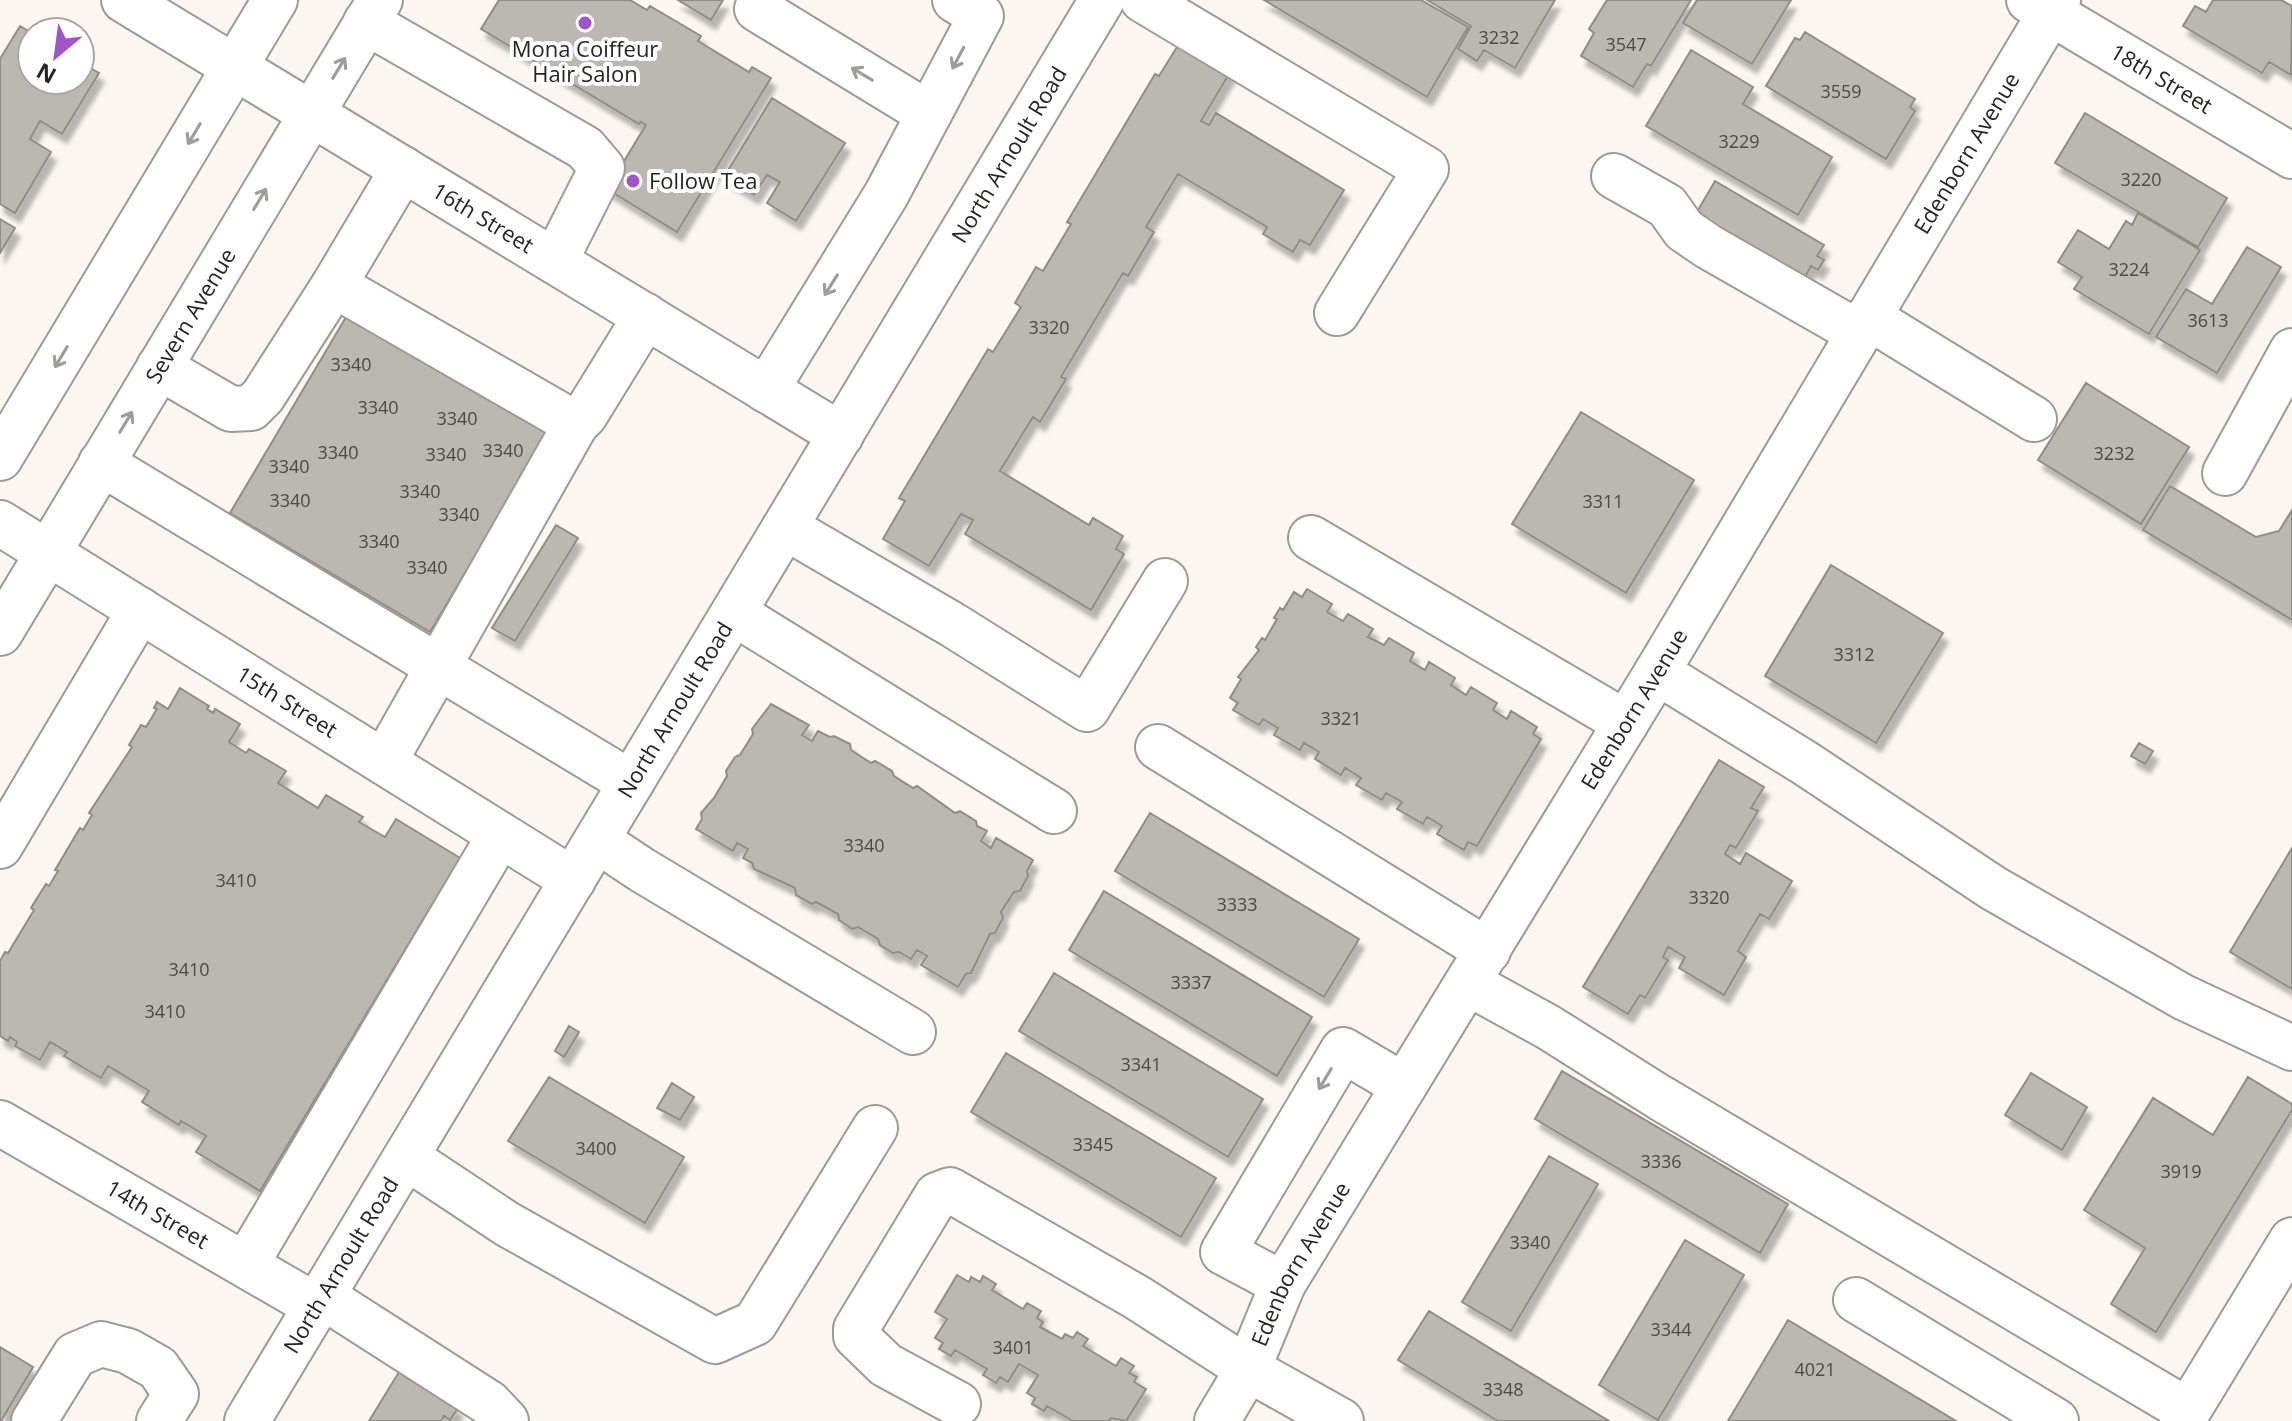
<svg xmlns="http://www.w3.org/2000/svg" width="2292" height="1421" font-family="'Open Sans',sans-serif">
<style>
.building{fill:#bbb7b1;stroke:#908c88;stroke-width:2;filter:url(#shadow)}
.lines{fill:none;stroke-linecap:round;stroke-linejoin:round}
.minor-casing{stroke:#9e9a95;stroke-width:48}
.minor{stroke:#fff;stroke-width:44}
.oneway{stroke:#9e9d9c}
.poi-dot{fill:#9f54c7;stroke:#fff;stroke-width:3}
.labels{text-anchor:middle;stroke-width:8;stroke-linejoin:round;paint-order:stroke}
.number-label{font-size:18px;fill:#4c4a46}
.poi-label{font-size:22px;fill:#272523;stroke:#fff}
.street-label{font-size:22px;fill:#272523;stroke:#fff}
</style>
<defs>
<filter id="shadow"><feDropShadow dx="5" dy="9" stdDeviation="2" flood-color="#0004"/></filter>
</defs>
<rect width="100%" height="100%" fill="#fbf6f1"/>
<!-- building -->
<path class="building" d="M 499,0 L 630,0 L 647,10 L 650,6 L 701,36 L 698,41 L 749,72 L 752,67 L 771,78 L 677,232 L 607,189 L 646,125 L 641,122 L 639,124 L 481,29 Z
M 678,0 L 723,0 L 711,20 Z
M 1264,0 L 1421,0 L 1468,27 L 1427,97 Z
M 1427,0 L 1555,0 L 1515,68 L 1484,50 L 1477,61 L 1458,49 L 1471,26 Z
M 1607,0 L 1691,0 L 1651,66 L 1647,64 L 1633,87 L 1581,56 L 1594,33 L 1589,29 Z
M 1697,0 L 1791,0 L 1752,64 L 1683,23 Z
M 2213,0 L 2281,0 L 2292,6 L 2291,75 L 2269,62 L 2262,73 L 2183,26 L 2195,6 L 2206,12 Z
M 20,26 L 32,33 L 32,80 L 80,80 L 80,62 L 99,73 L 62,134 L 40,121 L 30,139 L 51,152 L 15,213 L 0,204 L 0,59 Z
M 1805,32 L 1915,99 L 1910,107 L 1915,111 L 1886,159 L 1766,86 L 1795,38 L 1800,40 Z
M 1182,39 L 1232,69 L 1201,121 L 1209,125 L 1216,113 L 1344,190 L 1310,245 L 1300,240 L 1293,252 L 1263,234 L 1267,227 L 1178,174 L 1146,227 L 1154,232 L 1128,276 L 1123,273 L 1061,377 L 1066,379 L 1040,422 L 1033,417 L 1000,471 L 1089,525 L 1093,518 L 1123,536 L 1116,549 L 1124,554 L 1091,610 L 965,534 L 973,520 L 961,514 L 929,566 L 883,539 L 905,501 L 899,498 L 988,349 L 993,352 L 1021,307 L 1015,303 L 1036,267 L 1043,271 L 1071,224 L 1067,222 L 1155,74 L 1159,76 Z
M 1691,50 L 1753,87 L 1743,104 L 1832,157 L 1798,215 L 1646,126 Z
M 772,98 L 845,143 L 796,221 L 767,203 L 780,182 L 767,175 L 754,195 L 724,177 Z
M 2085,113 L 2227,198 L 2198,247 L 2055,163 Z
M 1715,181 L 1824,245 L 1817,256 L 1824,260 L 1818,270 L 1811,266 L 1803,281 L 1694,217 Z
M 2138,213 L 2200,250 L 2149,334 L 2074,289 L 2082,277 L 2058,262 L 2078,230 L 2109,249 L 2126,221 L 2132,225 Z
M 0,219 L 15,228 L 0,253 Z
M 2247,247 L 2281,267 L 2217,373 L 2156,337 L 2186,289 L 2212,304 Z
M 349,312 L 549,431 L 430,632 L 230,513 Z
M 2086,383 L 2189,447 L 2141,524 L 2038,460 Z
M 1581,412 L 1694,480 L 1626,593 L 1512,524 Z
M 2170,486 L 2256,537 L 2279,531 L 2292,510 L 2292,620 L 2143,530 Z
M 556,525 L 578,538 L 515,641 L 492,628 Z
M 1831,565 L 1943,633 L 1876,743 L 1765,676 Z
M 1307,589 L 1332,604 L 1327,612 L 1343,621 L 1348,614 L 1373,629 L 1368,637 L 1384,645 L 1389,638 L 1414,653 L 1410,661 L 1425,670 L 1429,662 L 1455,678 L 1451,685 L 1466,695 L 1471,687 L 1497,703 L 1493,710 L 1507,719 L 1511,711 L 1537,727 L 1533,734 L 1541,739 L 1477,846 L 1468,842 L 1464,850 L 1437,834 L 1442,826 L 1427,817 L 1423,824 L 1397,809 L 1402,802 L 1386,793 L 1382,800 L 1356,785 L 1361,778 L 1345,768 L 1341,775 L 1315,759 L 1319,752 L 1304,743 L 1300,750 L 1274,735 L 1278,728 L 1263,719 L 1259,725 L 1233,710 L 1238,703 L 1230,698 L 1241,679 L 1238,677 L 1259,650 L 1256,647 L 1262,638 L 1265,640 L 1277,619 L 1274,618 L 1280,608 L 1283,610 L 1294,592 L 1302,597 Z
M 180,688 L 209,706 L 207,709 L 213,713 L 215,709 L 240,724 L 229,742 L 246,753 L 249,749 L 286,771 L 278,783 L 318,808 L 326,795 L 363,817 L 359,822 L 385,837 L 396,819 L 460,858 L 260,1191 L 196,1152 L 206,1136 L 181,1121 L 179,1125 L 142,1102 L 149,1091 L 108,1066 L 101,1078 L 64,1056 L 67,1052 L 50,1042 L 40,1060 L 15,1046 L 17,1042 L 10,1037 L 8,1041 L 0,1036 L 0,961 L 5,952 L 8,953 L 34,910 L 31,908 L 46,884 L 49,886 L 58,871 L 55,870 L 80,828 L 83,830 L 92,815 L 89,813 L 132,747 L 129,745 L 141,725 L 146,727 L 157,709 L 154,708 L 157,702 L 168,709 Z
M 771,704 L 809,725 L 802,735 L 812,741 L 818,731 L 830,737 L 834,736 L 850,744 L 851,750 L 871,763 L 875,761 L 892,771 L 894,776 L 913,788 L 917,786 L 955,813 L 960,811 L 976,821 L 977,826 L 987,831 L 981,841 L 991,848 L 996,838 L 1033,860 L 1027,871 L 1028,876 L 1020,891 L 1014,892 L 1001,912 L 1003,918 L 995,933 L 990,934 L 971,973 L 966,974 L 958,987 L 921,965 L 927,956 L 917,950 L 911,959 L 899,952 L 893,953 L 880,945 L 878,939 L 858,927 L 852,929 L 839,920 L 838,914 L 816,902 L 812,904 L 796,895 L 795,888 L 754,869 L 752,863 L 743,858 L 748,849 L 737,843 L 733,851 L 696,829 L 702,819 L 701,813 L 714,798 L 727,776 L 726,771 L 735,757 L 740,755 L 753,734 L 752,729 Z
M 2139,743 L 2153,751 L 2145,764 L 2131,756 Z
M 1719,760 L 1764,787 L 1751,808 L 1758,811 L 1736,848 L 1730,845 L 1725,854 L 1740,864 L 1746,853 L 1792,881 L 1769,919 L 1760,914 L 1738,951 L 1746,957 L 1724,995 L 1679,968 L 1685,957 L 1668,947 L 1663,957 L 1668,960 L 1645,998 L 1640,995 L 1628,1014 L 1583,987 Z
M 1150,813 L 1359,939 L 1324,997 L 1115,871 Z
M 2292,848 L 2292,989 L 2230,952 Z
M 1104,891 L 1312,1017 L 1277,1076 L 1069,950 Z
M 1054,973 L 1263,1099 L 1228,1157 L 1019,1031 Z
M 569,1026 L 579,1032 L 564,1057 L 555,1051 Z
M 1006,1053 L 1216,1178 L 1181,1237 L 971,1112 Z
M 1562,1071 L 1788,1204 L 1760,1253 L 1535,1119 Z
M 2031,1073 L 2087,1107 L 2062,1150 L 2005,1115 Z
M 549,1077 L 684,1157 L 645,1223 L 508,1141 Z
M 2248,1077 L 2292,1104 L 2292,1110 L 2156,1332 L 2111,1304 L 2145,1248 L 2084,1210 L 2153,1098 L 2213,1135 Z
M 672,1083 L 694,1097 L 680,1120 L 657,1108 Z
M 1549,1156 L 1598,1184 L 1511,1331 L 1462,1302 Z
M 1685,1240 L 1744,1275 L 1658,1420 L 1599,1385 Z
M 957,1275 L 969,1282 L 971,1277 L 980,1282 L 983,1276 L 996,1284 L 992,1290 L 1023,1309 L 1027,1303 L 1041,1311 L 1037,1318 L 1043,1322 L 1040,1327 L 1062,1339 L 1065,1334 L 1073,1338 L 1077,1332 L 1088,1339 L 1083,1346 L 1116,1366 L 1121,1358 L 1134,1366 L 1129,1373 L 1137,1377 L 1134,1382 L 1146,1389 L 1126,1421 L 1111,1418 L 1109,1421 L 1073,1421 L 1047,1406 L 1044,1411 L 1032,1404 L 1035,1398 L 1027,1393 L 1038,1375 L 1019,1364 L 1008,1382 L 1000,1377 L 996,1383 L 983,1375 L 987,1369 L 955,1350 L 951,1356 L 939,1349 L 943,1343 L 935,1338 L 947,1319 L 935,1312 Z
M 1429,1311 L 1609,1421 L 1498,1421 L 1398,1360 Z
M 1788,1320 L 1956,1421 L 1728,1421 Z
M 0,1347 L 33,1367 L 1,1421 L 0,1421 Z
M 407,1370 L 458,1408 L 450,1420 L 444,1416 L 441,1421 L 369,1421 L 399,1372 L 404,1375 Z"/>
<g class="lines">
<!-- minor casing -->
<g class="minor-casing">
<g id="minor">
<path id="s1" d="M 124,0 L 841,435"/>
<path d="M 762,0 L 757,9 L 929,114"/>
<path d="M 1143,0 L 1426,169 L 1337,313"/>
<path id="s2" d="M 2029,0 L 2292,156"/>
<path d="M 366,22 L 585,148 L 602,168 L 555,261"/>
<path d="M 1614,176 L 1667,206 L 1684,230 L 1709,247 L 1859,333"/>
<path d="M 334,285 L 403,169"/>
<path d="M 1868,317 L 2034,419"/>
<path d="M 159,367 L 231,409 L 251,408 L 263,396 L 334,285 L 576,424 L 585,415 L 646,316"/>
<path d="M 766,390 L 886,195 L 981,16 L 955,0"/>
<path d="M 0,458 L 275,0"/>
<path d="M 101,463 L 631,783"/>
<path d="M 2225,473 L 2292,351"/>
<path id="s3" d="M 0,523 L 573,880"/>
<path d="M 785,527 L 953,625 L 1087,709 L 1165,581"/>
<path d="M 1311,538 L 1626,723"/>
<path d="M 734,613 L 1054,811"/>
<path id="s4" d="M 0,633 L 380,0"/>
<path d="M 1657,672 L 1805,763 L 1993,888 L 2183,997 L 2292,1048"/>
<path d="M 1158,747 L 1488,951"/>
<path d="M 384,762 L 576,424"/>
<path d="M 597,840 L 642,870 L 913,1032"/>
<path d="M 0,846 L 140,610"/>
<path d="M 1468,983 L 1548,1027 L 1659,1097 L 2188,1411"/>
<path id="s5" d="M 0,1123 L 316,1306"/>
<path d="M 406,1157 L 507,1224 L 715,1341 L 755,1323 L 875,1128"/>
<path d="M 246,1264 L 500,835"/>
<path d="M 1283,1284 L 1223,1252 L 1343,1050 L 1404,1086"/>
<path d="M 322,1296 L 489,1403 L 506,1421"/>
<path d="M 1856,1300 L 2056,1421"/>
<path d="M 958,1404 L 886,1365 L 856,1336 L 856,1329 L 937,1195 L 950,1190 L 1138,1298 L 1248,1369 L 1341,1421"/>
<path d="M 34,1421 L 75,1355 L 101,1344 L 128,1351 L 158,1368 L 176,1394 L 159,1421"/>
<path id="s6" d="M 247,1421 L 1102,0"/>
<path id="s7" d="M 1217,1421 L 1248,1369 L 1283,1284 L 1657,672 L 2058,0"/>
<path d="M 2182,1421 L 2292,1240"/>
</g>
</g>
<!-- minor -->
<use href="#minor" class="minor"/>
</g>
<!-- one-way arrows -->
<defs><path id="oneway-shaft" d="M-6 0H5M1.5-3L5.5 0L1.5 3" fill="none" stroke-width="1.6" stroke-linecap="round" stroke-linejoin="round" transform="scale(2)"/></defs>
<g class="oneway">
<use href="#oneway-shaft" transform="translate(958 58) rotate(118)"/>
<use href="#oneway-shaft" transform="translate(339 68) rotate(-59)"/>
<use href="#oneway-shaft" transform="translate(862 74) rotate(-149)"/>
<use href="#oneway-shaft" transform="translate(194 134) rotate(121)"/>
<use href="#oneway-shaft" transform="translate(260 199) rotate(-59)"/>
<use href="#oneway-shaft" transform="translate(831 285) rotate(122)"/>
<use href="#oneway-shaft" transform="translate(61 357) rotate(121)"/>
<use href="#oneway-shaft" transform="translate(126 422) rotate(-59)"/>
<use href="#oneway-shaft" transform="translate(1325 1079) rotate(121)"/>
</g>
<!-- markers -->
<g class="poi-dot">
<circle cx="585" cy="23" r="8"/>
<circle cx="633" cy="181" r="8"/>
</g>
<g class="labels">
<!-- number labels -->
<g class="number-label">
<text x="1499" y="44">3232</text>
<text x="1626" y="51">3547</text>
<text x="1841" y="98">3559</text>
<text x="1739" y="148">3229</text>
<text x="2141" y="186">3220</text>
<text x="2129" y="276">3224</text>
<text x="2208" y="327">3613</text>
<text x="1049" y="334">3320</text>
<text x="351" y="371">3340</text>
<text x="378" y="414">3340</text>
<text x="457" y="425">3340</text>
<text x="503" y="457">3340</text>
<text x="338" y="459">3340</text>
<text x="2114" y="460">3232</text>
<text x="446" y="461">3340</text>
<text x="289" y="473">3340</text>
<text x="420" y="498">3340</text>
<text x="290" y="507">3340</text>
<text x="1603" y="508">3311</text>
<text x="459" y="521">3340</text>
<text x="379" y="548">3340</text>
<text x="427" y="574">3340</text>
<text x="1854" y="661">3312</text>
<text x="1341" y="725">3321</text>
<text x="864" y="852">3340</text>
<text x="236" y="887">3410</text>
<text x="1709" y="904">3320</text>
<text x="1237" y="911">3333</text>
<text x="189" y="976">3410</text>
<text x="1191" y="989">3337</text>
<text x="165" y="1018">3410</text>
<text x="1141" y="1071">3341</text>
<text x="1093" y="1151">3345</text>
<text x="596" y="1155">3400</text>
<text x="1661" y="1168">3336</text>
<text x="2181" y="1178">3919</text>
<text x="1530" y="1249">3340</text>
<text x="1671" y="1336">3344</text>
<text x="1013" y="1354">3401</text>
<text x="1815" y="1376">4021</text>
<text x="1503" y="1396">3348</text>
</g>
<!-- poi labels -->
<g class="poi-label">
<text x="585" y="57">Mona Coiffeur<tspan x="585" dy="25">Hair Salon</tspan></text>
<text x="649" y="189" text-anchor="start">Follow Tea</text>
</g>
<!-- street labels -->
<g class="street-label">
<text dy="8" stroke="none"><textPath href="#s2" startOffset="154">18th Street</textPath></text>
<text dy="8" stroke="none"><textPath href="#s7" startOffset="1474">Edenborn Avenue</textPath></text>
<text dy="8" stroke="none"><textPath href="#s6" startOffset="1478">North Arnoult Road</textPath></text>
<text dy="8" stroke="none"><textPath href="#s1" startOffset="420">16th Street</textPath></text>
<text dy="8" stroke="none"><textPath href="#s4" startOffset="370">Severn Avenue</textPath></text>
<text dy="8" stroke="none"><textPath href="#s3" startOffset="338">15th Street</textPath></text>
<text dy="8" stroke="none"><textPath href="#s7" startOffset="826">Edenborn Avenue</textPath></text>
<text dy="8" stroke="none"><textPath href="#s6" startOffset="830">North Arnoult Road</textPath></text>
<text dy="8" stroke="none"><textPath href="#s5" startOffset="182">14th Street</textPath></text>
<text dy="8" stroke="none"><textPath href="#s7" startOffset="178">Edenborn Avenue</textPath></text>
<text dy="8" stroke="none"><textPath href="#s6" startOffset="182">North Arnoult Road</textPath></text>
</g>
</g>
<!-- north arrow -->
<g transform="translate(56 56) rotate(209)"><circle r="38" fill="#ffffff" stroke="#a9a8a7" stroke-width="2"/>
<path d="M0-6L14 30L0 20L-14 30Z" fill="#9f54c7"/>
<text y="-12" font-size="22" font-weight="bold" text-anchor="middle" fill="#272523">N</text>
</g>
</svg>
